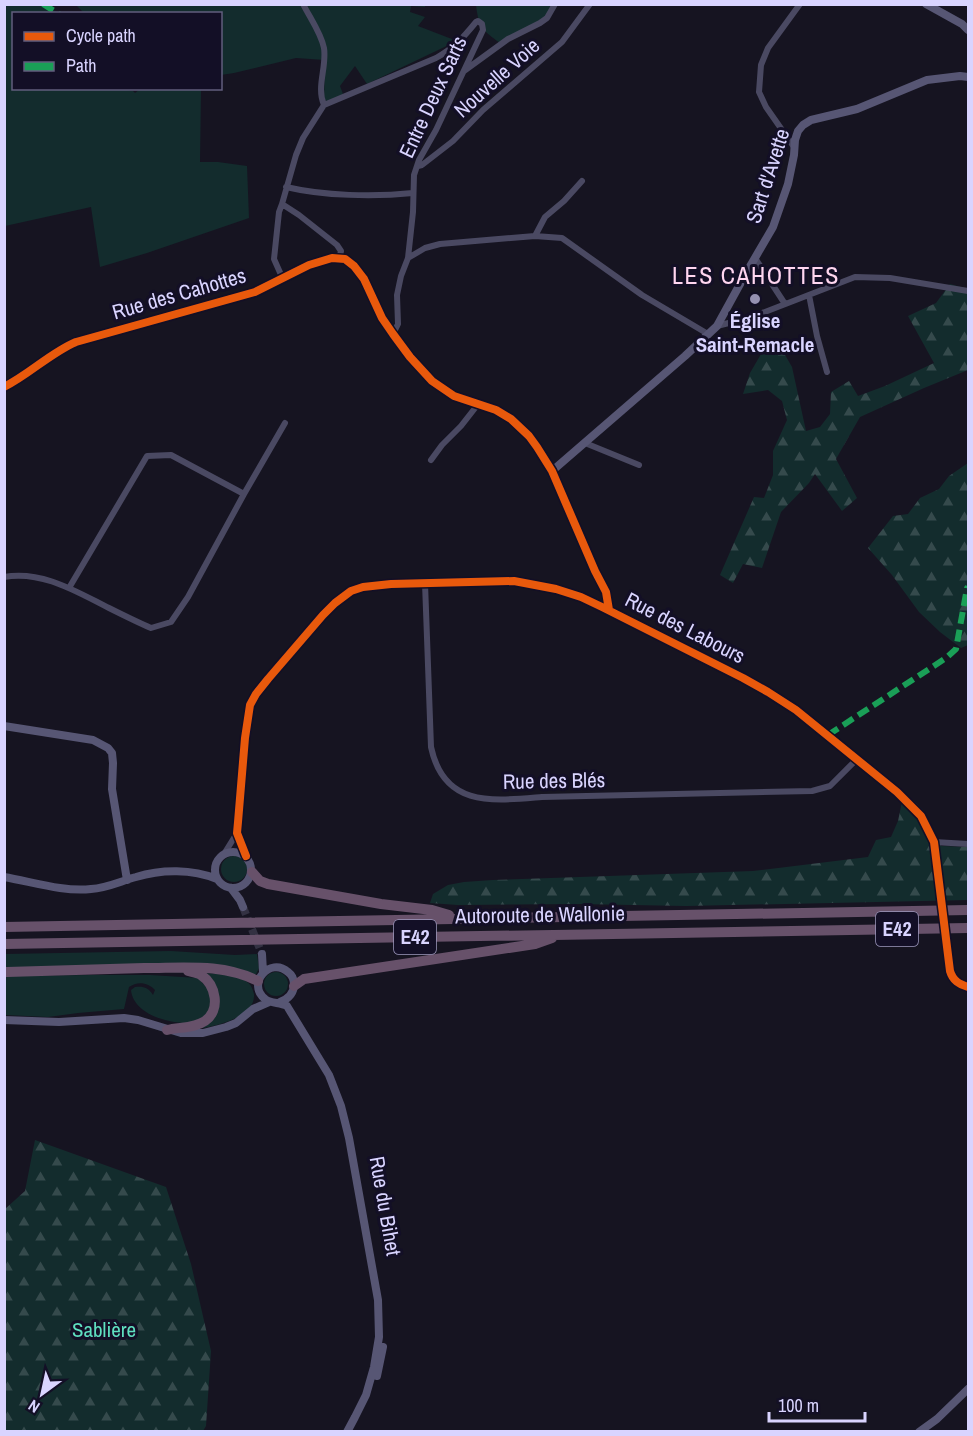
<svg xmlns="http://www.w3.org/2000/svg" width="973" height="1436" font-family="'Archivo Narrow',sans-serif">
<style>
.grass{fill:#132c2d}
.forest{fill:url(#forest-firs)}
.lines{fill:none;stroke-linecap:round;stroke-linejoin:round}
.secondary-tunnel{stroke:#333142;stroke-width:8;stroke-dasharray:8 4;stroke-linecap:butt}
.street{stroke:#4a4962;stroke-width:6}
.secondary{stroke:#575674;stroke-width:8}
.highway{stroke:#67516a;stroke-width:10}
.quiet{stroke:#1a9f57;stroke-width:6;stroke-dasharray:12 6;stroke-linecap:butt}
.cycleway-casing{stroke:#130f26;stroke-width:11}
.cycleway{stroke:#e8590c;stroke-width:8}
.poi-dot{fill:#9591b1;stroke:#130f26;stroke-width:2}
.labels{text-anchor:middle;stroke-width:6;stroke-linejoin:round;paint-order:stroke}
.shield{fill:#130f26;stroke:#9e99be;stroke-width:1.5}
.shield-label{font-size:20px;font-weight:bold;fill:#d9d4ff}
.street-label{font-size:21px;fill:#d9d4ff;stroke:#130f26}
.poi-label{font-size:21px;font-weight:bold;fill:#d9d4ff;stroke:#130f26}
.park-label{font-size:21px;fill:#5fe0c0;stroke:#130f26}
.quarter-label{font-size:24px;letter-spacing:1.5px;fill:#ffd6f0;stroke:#130f26}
</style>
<defs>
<pattern id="forest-firs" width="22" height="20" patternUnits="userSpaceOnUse" patternTransform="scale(1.5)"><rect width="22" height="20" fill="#132c2d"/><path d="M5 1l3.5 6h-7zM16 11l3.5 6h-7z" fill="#354a4c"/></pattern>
</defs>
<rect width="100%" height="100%" fill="#161421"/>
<!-- grass -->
<path class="grass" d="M 5,5 L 43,5 L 59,13 L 14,14 L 14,88 L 117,88 L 133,91 L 135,93 L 140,89 L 201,89 L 200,162 L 218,162 L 247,166 L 249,218 L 147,253 L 100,267 L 91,207 L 5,226 Z
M 76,5 L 425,5 L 425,7 L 411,6 L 410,12 L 425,17 L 418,26 L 457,41 L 367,84 L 355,66 L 340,86 L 343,94 L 328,102 L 324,99 L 325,60 L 296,58 L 234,73 L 221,75 L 220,14 L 84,13 Z
M 476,5 L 555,5 L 547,18 L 501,44 C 482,29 479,29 476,5 Z
M221 869a13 13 0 1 1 26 0a13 13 0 1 1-26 0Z
M 171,951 L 235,955 L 257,954 L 259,968 L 256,974 L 5,969 L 4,954 Z
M264 984a12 12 0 1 1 24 0a12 12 0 1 1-24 0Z
M 205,973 C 216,974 238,975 247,982 C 251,984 253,990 254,994 C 256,1016 218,1026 202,1028 L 215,1016 Z
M 91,975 L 150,975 L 198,978 L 209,990 L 212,1004 L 205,1017 C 199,1019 192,1023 186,1023 C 166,1023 133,1013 131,990 L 135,987 C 143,986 148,987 153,995 L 155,990 C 148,982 137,981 129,987 L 124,1009 L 78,1013 L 48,1017 L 5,1015 L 4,976 Z"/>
<!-- forest -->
<path class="forest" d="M 950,284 L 968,289 L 968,370 L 924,388 L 860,417 L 836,459 L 857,498 L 842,511 L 815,474 L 809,483 L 781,512 L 762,568 L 743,564 L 733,583 L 720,575 L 754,497 L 764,498 L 773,475 L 773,451 L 787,420 L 782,401 L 768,390 L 743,394 L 750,373 L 764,349 L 781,348 L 792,367 L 806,431 L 820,427 L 830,414 L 831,392 L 849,381 L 858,396 L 885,386 L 934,363 L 908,316 L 936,303 Z
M 968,463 L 968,645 L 961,648 L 940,632 L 919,612 L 892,575 L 868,548 L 893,516 L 908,514 L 920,498 L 939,489 L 949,476 Z
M 904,792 L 923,810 L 941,846 L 968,847 L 968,900 L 686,906 L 580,904 L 458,905 L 430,903 L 433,894 L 448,885 L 464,882 L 493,880 L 753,871 L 868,857 L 876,840 L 891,837 L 898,821 Z
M 35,1140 L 166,1187 L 191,1264 L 211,1351 L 206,1426 L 203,1431 L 5,1431 L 5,1209 L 25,1191 Z"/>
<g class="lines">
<!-- secondary-tunnel -->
<path class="secondary-tunnel" d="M 243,907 L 262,954"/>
<!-- street -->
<path class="street" d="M 303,4 C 310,18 321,33 324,48 C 327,67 316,87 324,105 L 303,138 L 296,155 L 282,204 L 299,215 L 337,245 L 341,251 L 339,259
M 464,71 L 508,39 L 540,23 L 547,18 L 555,4
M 324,105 L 436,58 C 454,48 463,38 476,22 L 478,21 L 482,24 L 483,30 L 436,130 L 419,160 L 414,175 L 413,212 L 408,258 L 401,276 L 397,295 L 398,324 L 393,334
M 794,147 L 766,107 L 759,92 L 761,65 L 768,48 L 800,4
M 418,166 L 422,165 L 453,141 L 483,110 L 562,42 L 590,4
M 286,187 C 324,196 374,197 413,193
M 282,204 L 279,212 L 274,259 L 282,277
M 535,236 L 545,217 L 564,201 L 582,181
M 408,258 L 425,248 L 440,244 L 535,236 L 562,238 L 642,295 L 708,334
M 755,258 L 785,304
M 809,295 L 817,336 L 827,372
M 717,326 L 752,317 L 855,277 L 890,278 L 968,291
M 585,443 L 639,465
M 431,460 L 442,445 L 461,426 L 479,403
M 244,494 L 285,423
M 4,577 C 42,570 77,592 109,608 C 123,615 137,622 151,628 L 171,622 L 188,597 L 244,494 L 171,455 L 147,456 L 69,588
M 425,583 L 431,747 C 444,808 493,801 542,797 L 812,791 L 830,786 L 857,759
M 934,842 L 968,844
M 224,854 L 237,833
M 246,856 L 237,833 L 238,822 C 240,796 241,770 244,744 C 245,732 246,719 250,708 C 257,686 331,601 352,591 C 360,587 370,586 379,585 L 514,581 L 556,589 L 581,597 L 609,610"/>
<!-- secondary -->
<path class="secondary" d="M 926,4 L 962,24 L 968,30
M 4,387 C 30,374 50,353 76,342 L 255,292 L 309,265 L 332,258 L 345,259 L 354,266 L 364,279 L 382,318 L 393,334 L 410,357 L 432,381 L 454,396 L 496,410 L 511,419 L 529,436 L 537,447 L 552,471 L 595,571 L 606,592 L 609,610 L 743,678 L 768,692 L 796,710 L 897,792 L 921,816 L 934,842 L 950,971 C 953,981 959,984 968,987
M 552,471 L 685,356 L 717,326 L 745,275 L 773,227 L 788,184 L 794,155 L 795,140 L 798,131 L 803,125 L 811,120 L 857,109 L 927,80 L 960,76 L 968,77
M 4,726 L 93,740 L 108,748 L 112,753 L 113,763 L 112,789 L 127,880
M215 870a18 18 0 1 1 36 0a18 18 0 1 1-36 0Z
M 4,877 C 33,882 63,892 91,889 C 107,888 121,881 136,877 C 162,869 192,869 217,879
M 231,888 L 240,900 L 243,907
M 262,954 L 263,972
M 280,1002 C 288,999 294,993 294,984 C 294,979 292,975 288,972 C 270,956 246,984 265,999 C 271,1004 280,1002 287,1006 L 329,1075 L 341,1106 L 349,1138 L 378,1300 L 379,1337 L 374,1367 L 366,1395 L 355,1417 L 347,1432
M 4,1020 L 59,1022 L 124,1018 L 138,1020 L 181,1033 L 203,1033 L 226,1027 L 236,1023 L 253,1009 L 269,1002
M 377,1376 L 383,1347
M 919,1432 L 937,1419 L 968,1389"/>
<!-- highway -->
<path class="highway" d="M 252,872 L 260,881 L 268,884 L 381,904 L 432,910 L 449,915
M 4,927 L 968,910
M 4,944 L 968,928
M 4,972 C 51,971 98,969 144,968 C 184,968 222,963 258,981
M 294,986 L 304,979 L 535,944 L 552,938
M 167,1030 C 180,1027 195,1028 205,1021 C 221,1010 216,985 201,975 C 198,973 192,972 188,971"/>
<!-- quiet -->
<path class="quiet" d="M 43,4 L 59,14
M 828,735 L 946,658 L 956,649 L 967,588 L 968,587"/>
<!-- cycleway casing -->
<g class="cycleway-casing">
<path id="cycleway" d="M 4,387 C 30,374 50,353 76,342 L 255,292 L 309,265 L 332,258 L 345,259 L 354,266 L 364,279 L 382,318 L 393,334 L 410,357 L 432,381 L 454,396 L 496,410 L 511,419 L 529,436 L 537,447 L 552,471 L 595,571 L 606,592 L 609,610
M 246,856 L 237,833 L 238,822 L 245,738 L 250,705 L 256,694 L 268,679 L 323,615 L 335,603 L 351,591 L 363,587 L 391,584 L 514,581 L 556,589 L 581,597 L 602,607 L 743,678 L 768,692 L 796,710 L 897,792 L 921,816 L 934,842 L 950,971 C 953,981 959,984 968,987"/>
</g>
<!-- cycleway -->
<use href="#cycleway" class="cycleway"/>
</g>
<!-- markers -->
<circle class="poi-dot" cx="755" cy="299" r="6"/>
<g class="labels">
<!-- shield labels -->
<g class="shield">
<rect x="876" y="912" width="42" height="34" rx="4.5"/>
<rect x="394" y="920" width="42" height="34" rx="4.5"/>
</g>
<g class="shield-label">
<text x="897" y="936">E42</text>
<text x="415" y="944">E42</text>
</g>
<!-- street labels -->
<g class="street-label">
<text transform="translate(497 78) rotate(-42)" y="7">Nouvelle Voie</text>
<text transform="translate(433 97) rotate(-65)" y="7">Entre Deux Sarts</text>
<text transform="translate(768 176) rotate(-72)" y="7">Sart d'Avette</text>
<text transform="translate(179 294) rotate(-16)" y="7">Rue des Cahottes</text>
<text transform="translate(685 628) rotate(27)" y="7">Rue des Labours</text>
<text transform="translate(554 781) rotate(-1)" y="7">Rue des Blés</text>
<text transform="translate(540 915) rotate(-1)" y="7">Autoroute de Wallonie</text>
<text transform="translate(385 1206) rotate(80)" y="7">Rue du Bihet</text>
</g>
<!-- poi labels -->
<g class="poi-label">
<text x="755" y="328">Église<tspan x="755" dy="24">Saint-Remacle</tspan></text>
</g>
<!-- park labels -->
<g class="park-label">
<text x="104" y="1337">Sablière</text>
</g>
<!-- quarter labels -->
<g class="quarter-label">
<text x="756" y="284">LES CAHOTTES</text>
</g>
</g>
<!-- border -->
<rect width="973" height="1436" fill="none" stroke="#d9d4ff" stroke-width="12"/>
<!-- legend -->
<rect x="12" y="12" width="210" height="78" fill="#130f26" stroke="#625e7d" stroke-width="1.5"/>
<rect x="24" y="32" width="30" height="9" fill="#e8590c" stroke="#625e7d" stroke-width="1.5"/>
<text x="66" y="42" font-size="18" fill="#d9d4ff">Cycle path</text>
<rect x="24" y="62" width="30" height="9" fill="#1a9f57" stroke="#625e7d" stroke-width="1.5"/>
<text x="66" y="72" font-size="18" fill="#d9d4ff">Path</text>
<!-- north arrow -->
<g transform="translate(42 1394) rotate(213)" stroke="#130f26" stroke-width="4.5" paint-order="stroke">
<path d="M0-4.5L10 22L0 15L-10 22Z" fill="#d9d4ff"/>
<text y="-9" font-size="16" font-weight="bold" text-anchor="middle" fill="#d9d4ff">N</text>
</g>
<!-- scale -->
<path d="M769 1412v9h96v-9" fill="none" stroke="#d9d4ff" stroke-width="3"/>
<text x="778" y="1412" font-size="18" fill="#d9d4ff" stroke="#130f26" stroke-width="4.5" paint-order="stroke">100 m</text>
</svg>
